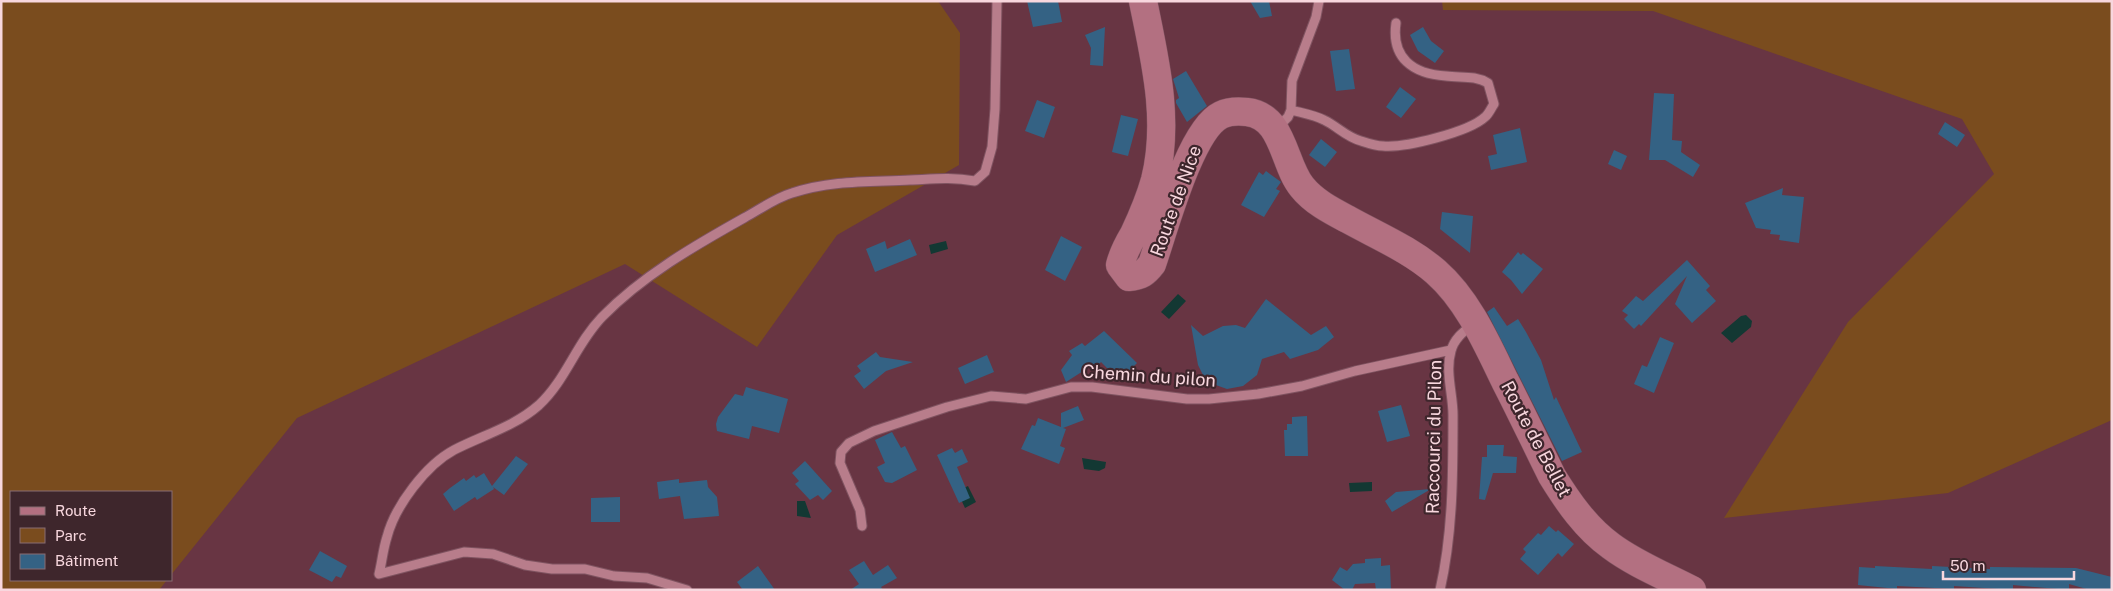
<svg xmlns="http://www.w3.org/2000/svg" width="2113" height="591" font-family="'Public Sans',sans-serif">
<style>
.green{fill:#7a4c1e}
.water{fill:#133833}
.building{fill:#346284}
.lines{fill:none;stroke-linecap:round;stroke-linejoin:round}
.minor-casing{stroke:#7f5360;stroke-width:11}
.major-casing{stroke:#7f5360;stroke-width:29}
.minor{stroke:#b87d8b;stroke-width:9}
.major{stroke:#b37081;stroke-width:28}
.labels{text-anchor:middle;stroke-width:4.5;stroke-linejoin:round;paint-order:stroke}
.street-label{font-size:18px;fill:#f8d7de;stroke:#3e262c}
</style>
<rect width="100%" height="100%" fill="#683543"/>
<!-- green -->
<path class="green" d="M 1,1 L 938,1 L 960,33 L 959,165 L 837,235 L 757,347 L 625,264 L 297,418 L 171,575 L 171,492 L 11,492 L 11,580 L 167,580 L 159,590 L 1,590 Z
M 1442,1 L 2112,1 L 2112,420 L 1948,493 L 1724,518 L 1848,322 L 1994,174 L 1962,119 L 1653,11 L 1443,10 Z"/>
<!-- water -->
<path class="water" d="M 946,241 L 948,249 L 931,254 L 929,245 Z
M 1178,294 L 1186,301 L 1169,319 L 1161,312 Z
M 1746,315 L 1752,321 L 1751,327 L 1732,343 L 1721,333 L 1741,316 Z
M 1082,458 L 1106,462 L 1105,468 L 1099,471 L 1084,469 Z
M 1372,482 L 1372,491 L 1350,492 L 1349,483 Z
M 968,486 L 976,502 L 965,508 L 957,491 Z
M 797,501 L 805,501 L 811,518 L 797,516 Z"/>
<!-- building -->
<path class="building" d="M 1027,1 L 1058,1 L 1062,22 L 1033,27 Z
M 1250,1 L 1269,1 L 1272,16 L 1260,18 Z
M 1105,27 L 1103,66 L 1090,65 L 1091,48 L 1085,35 Z
M 1423,27 L 1431,41 L 1444,51 L 1435,63 L 1418,51 L 1410,35 Z
M 1349,49 L 1355,89 L 1336,91 L 1330,51 Z
M 1186,71 L 1207,106 L 1187,122 L 1176,103 L 1176,100 L 1179,98 L 1173,79 Z
M 1400,87 L 1416,99 L 1401,118 L 1386,107 Z
M 1654,93 L 1674,94 L 1672,140 L 1682,141 L 1681,152 L 1700,165 L 1693,177 L 1665,160 L 1649,160 Z
M 1037,100 L 1055,107 L 1044,138 L 1025,131 Z
M 1121,115 L 1138,119 L 1128,156 L 1112,152 Z
M 1945,122 L 1965,135 L 1957,147 L 1938,134 Z
M 1520,128 L 1527,162 L 1491,170 L 1488,156 L 1497,154 L 1493,135 Z
M 1321,139 L 1337,152 L 1325,167 L 1309,155 Z
M 1614,150 L 1627,156 L 1621,170 L 1608,164 Z
M 1266,171 L 1281,182 L 1276,189 L 1280,191 L 1264,217 L 1241,205 L 1259,172 L 1263,175 Z
M 1783,188 L 1782,195 L 1804,197 L 1799,243 L 1779,240 L 1780,235 L 1770,234 L 1771,230 L 1756,228 L 1745,203 Z
M 1442,212 L 1473,216 L 1470,253 L 1440,229 Z
M 1061,236 L 1082,247 L 1065,281 L 1045,270 Z
M 910,239 L 917,255 L 875,272 L 866,249 L 885,241 L 887,249 Z
M 1518,252 L 1521,255 L 1523,253 L 1543,269 L 1522,294 L 1511,280 L 1502,272 Z
M 1687,260 L 1710,286 L 1706,290 L 1716,301 L 1692,323 L 1675,304 L 1687,276 L 1641,326 L 1639,324 L 1634,329 L 1624,319 L 1628,315 L 1622,311 L 1636,296 L 1643,301 Z
M 1266,299 L 1311,335 L 1326,326 L 1334,337 L 1318,350 L 1290,359 L 1284,352 L 1262,359 L 1257,375 L 1243,386 L 1227,389 L 1213,384 L 1204,377 L 1198,365 L 1191,325 L 1203,336 L 1223,326 L 1236,325 L 1245,328 Z
M 1494,307 L 1507,326 L 1518,319 L 1526,332 L 1541,360 L 1554,400 L 1556,397 L 1582,452 L 1562,461 L 1487,312 Z
M 1104,331 L 1137,363 L 1125,375 L 1120,371 L 1115,376 L 1101,362 L 1095,369 L 1091,366 L 1066,382 L 1061,370 L 1072,355 L 1069,351 L 1082,343 L 1085,346 Z
M 1660,337 L 1674,343 L 1654,393 L 1634,384 L 1642,365 L 1647,367 Z
M 876,352 L 880,357 L 913,362 L 886,371 L 864,389 L 854,376 L 861,371 L 857,366 Z
M 987,355 L 994,372 L 965,384 L 958,368 Z
M 746,387 L 788,399 L 779,433 L 752,426 L 749,439 L 717,431 L 716,424 L 718,417 L 735,394 L 743,396 Z
M 1401,405 L 1410,436 L 1387,442 L 1378,411 Z
M 1078,406 L 1084,420 L 1063,428 L 1066,429 L 1060,446 L 1065,448 L 1059,464 L 1021,449 L 1032,425 L 1035,426 L 1038,418 L 1061,427 L 1061,413 Z
M 1307,416 L 1308,456 L 1285,456 L 1284,430 L 1287,430 L 1287,424 L 1292,424 L 1292,417 Z
M 892,432 L 901,448 L 905,446 L 917,470 L 892,483 L 885,482 L 877,467 L 885,463 L 875,440 Z
M 1487,445 L 1504,445 L 1503,456 L 1517,457 L 1516,473 L 1493,473 L 1485,500 L 1479,499 L 1482,457 L 1487,457 Z
M 952,448 L 955,453 L 962,449 L 968,462 L 957,467 L 970,498 L 959,503 L 937,455 Z
M 516,456 L 528,464 L 504,495 L 493,487 L 494,489 L 477,500 L 475,497 L 454,511 L 443,494 L 450,488 L 464,478 L 466,481 L 474,475 L 476,478 L 484,473 L 492,486 Z
M 805,461 L 832,491 L 823,500 L 818,495 L 810,500 L 795,484 L 799,481 L 792,473 Z
M 679,479 L 679,483 L 707,480 L 708,487 L 717,497 L 719,516 L 684,519 L 680,496 L 659,499 L 657,482 Z
M 1431,489 L 1392,512 L 1385,501 L 1396,492 Z
M 620,497 L 620,522 L 591,522 L 591,498 Z
M 1549,526 L 1556,532 L 1558,530 L 1574,544 L 1562,557 L 1558,553 L 1538,575 L 1520,559 L 1526,552 L 1523,549 L 1538,533 L 1541,535 Z
M 320,551 L 347,566 L 341,578 L 336,576 L 332,582 L 309,570 Z
M 1381,558 L 1381,566 L 1390,565 L 1391,590 L 1376,590 L 1375,583 L 1355,584 L 1352,590 L 1345,590 L 1332,580 L 1340,567 L 1347,571 L 1353,564 L 1365,563 L 1365,559 Z
M 864,561 L 873,575 L 888,565 L 897,578 L 881,587 L 883,590 L 850,590 L 859,584 L 849,570 Z
M 758,566 L 775,590 L 743,590 L 737,582 Z
M 1875,566 L 1932,569 L 1932,566 L 1990,569 L 1990,567 L 2076,568 L 2112,577 L 2112,590 L 2090,590 L 2069,584 L 2069,590 L 2013,585 L 2013,590 L 1954,586 L 1954,589 L 1897,586 L 1897,589 L 1858,585 L 1859,567 L 1875,568 Z"/>
<g class="lines">
<!-- minor casing -->
<g class="minor-casing">
<path id="minor" d="M 1291,110 C 1302,113 1314,115 1324,120 C 1337,126 1346,137 1361,141 C 1367,143 1376,146 1383,146 C 1405,148 1469,132 1485,117 C 1489,114 1491,108 1494,104 L 1488,83 C 1475,75 1461,78 1446,76 C 1413,74 1391,58 1396,23
M 1277,128 L 1288,117 L 1291,110 L 1292,81 L 1316,17 L 1319,1
M 862,526 L 860,510 L 840,463 L 841,452 L 849,443 L 874,431 L 947,407 L 991,396 L 1026,399 L 1071,387 L 1092,387 L 1187,399 L 1209,399 L 1258,394 L 1302,386 L 1355,371 L 1451,350
M 687,590 L 647,578 L 614,576 L 585,569 L 552,569 L 525,565 L 493,554 L 464,552 L 379,574 C 382,562 383,549 387,537 C 395,506 426,465 454,450 C 483,435 514,427 539,405 C 566,380 576,344 602,317 C 642,276 694,246 744,218 C 759,210 775,198 792,193 C 831,180 869,182 910,180 C 934,179 951,177 975,181 L 985,172 L 992,147 L 995,109 L 997,1
M 1440,590 C 1453,533 1453,473 1453,415 C 1453,394 1445,372 1451,351 C 1454,339 1463,332 1472,325"/>
</g>
<!-- major casing -->
<g class="major-casing">
<path id="major" d="M 1143,1 C 1155,60 1170,120 1155,180 C 1150,198 1142,217 1134,234 C 1128,244 1123,253 1120,265 L 1129,277 C 1141,276 1145,273 1152,264 C 1164,230 1190,130 1221,115 C 1229,111 1238,111 1247,112 C 1284,116 1283,164 1302,187 C 1314,202 1332,211 1349,220 C 1378,236 1411,250 1436,272 C 1468,300 1487,344 1505,381 C 1521,412 1536,444 1552,476 C 1568,502 1586,528 1611,546 C 1635,564 1665,576 1692,590"/>
</g>
<!-- minor -->
<use href="#minor" class="minor"/>
<!-- major -->
<use href="#major" class="major"/>
</g>
<g class="labels">
<!-- street labels -->
<g class="street-label">
<text transform="translate(1176 201) rotate(-70)" y="6">Route de Nice</text>
<text transform="translate(1149 376) rotate(4)" y="6">Chemin du pilon</text>
<text transform="translate(1434 437) rotate(-89)" y="6">Raccourci du Pilon</text>
<text transform="translate(1536 439) rotate(62)" y="6">Route de Bellet</text>
</g>
</g>
<!-- border -->
<rect width="2113" height="591" fill="none" stroke="#f8d7de" stroke-width="5"/>
<!-- legend -->
<rect x="10" y="491" width="162" height="90" fill="#3e262c" stroke="#886d73"/>
<rect x="20" y="507" width="25" height="8" fill="#b37081" stroke="#886d73"/>
<text x="55" y="516" font-size="15" fill="#f8d7de">Route</text>
<rect x="20" y="528" width="25" height="15" fill="#7a4c1e" stroke="#886d73"/>
<text x="55" y="541" font-size="15" fill="#f8d7de">Parc</text>
<rect x="20" y="554" width="25" height="15" fill="#346284" stroke="#886d73"/>
<text x="55" y="566" font-size="15" fill="#f8d7de">Bâtiment</text>
<!-- scale -->
<path d="M1943 571v8h131v-8" fill="none" stroke="#f8d7de" stroke-width="2.5"/>
<text x="1950" y="571" font-size="15" fill="#f8d7de" stroke="#3e262c" stroke-width="4" paint-order="stroke">50 m</text>
</svg>
